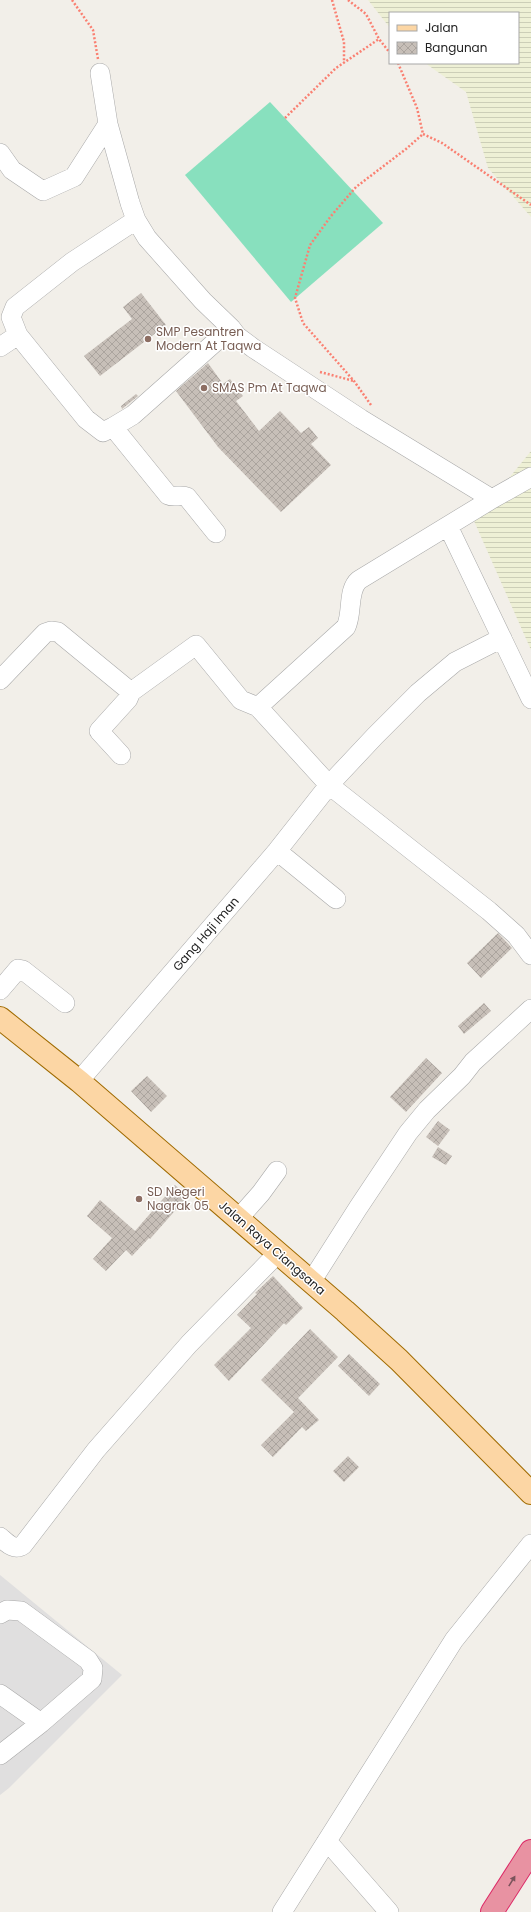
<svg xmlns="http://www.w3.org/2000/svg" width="531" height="1912" font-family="Poppins,sans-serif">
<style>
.residential{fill:#e0dfdf}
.farmland{fill:url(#farmland-rules)}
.pitch{fill:#88e0be}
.building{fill:url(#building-cross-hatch)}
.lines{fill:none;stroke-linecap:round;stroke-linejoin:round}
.minor-casing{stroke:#a9a9a9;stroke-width:20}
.major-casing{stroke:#a06b00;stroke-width:24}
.highway-casing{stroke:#dc2a67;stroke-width:24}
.path{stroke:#fa8072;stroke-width:2.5;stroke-dasharray:2 2;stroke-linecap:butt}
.minor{stroke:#fff;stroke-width:19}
.major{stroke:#fcd6a4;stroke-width:22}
.highway{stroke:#e892a2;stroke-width:22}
.oneway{fill:#7b545c}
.education-dot{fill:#8d6e63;stroke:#fff;stroke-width:1.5}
.labels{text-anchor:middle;stroke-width:3;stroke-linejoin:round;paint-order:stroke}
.education-label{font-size:12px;fill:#785e54;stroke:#fff;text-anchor:start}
.street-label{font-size:12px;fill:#222;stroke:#fff}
</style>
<defs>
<pattern id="farmland-rules" width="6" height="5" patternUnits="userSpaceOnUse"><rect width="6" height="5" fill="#eef0d5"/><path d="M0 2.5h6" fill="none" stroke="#ccceb7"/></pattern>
<pattern id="building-cross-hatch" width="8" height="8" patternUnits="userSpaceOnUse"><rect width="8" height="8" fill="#c7bfb8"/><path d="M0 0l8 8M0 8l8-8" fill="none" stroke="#aba49e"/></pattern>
</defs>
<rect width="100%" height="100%" fill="#f2efe9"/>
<!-- residential -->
<path class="residential" d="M 0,1575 L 122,1675 L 9,1788 L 0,1795 Z"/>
<!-- farmland -->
<path class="farmland" d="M 368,0 L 531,0 L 531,217 L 488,168 L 466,92 L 425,63 L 518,63 L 518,13 L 390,13 L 390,28 Z
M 531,451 L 531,650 L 474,521 Z"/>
<!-- pitch -->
<path class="pitch" d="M 270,102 L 383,223 L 291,302 L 185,175 Z"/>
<!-- building -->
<path class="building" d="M 141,293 L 166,325 L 100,376 L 84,356 L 132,319 L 123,307 Z
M 208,363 L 223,384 L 230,379 L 243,396 L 236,401 L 259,431 L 280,411 L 301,433 L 309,427 L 318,438 L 311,444 L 331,465 L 281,512 L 218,447 L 176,391 Z
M 136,394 L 138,396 L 122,409 L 121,406 Z
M 498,933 L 512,948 L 481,978 L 467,963 Z
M 484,1003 L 491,1011 L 464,1034 L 458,1026 Z
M 426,1058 L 442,1073 L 406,1112 L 390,1097 Z
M 147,1076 L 167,1096 L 151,1112 L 131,1091 Z
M 438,1121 L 450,1130 L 438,1146 L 426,1137 Z
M 438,1147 L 452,1156 L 446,1165 L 432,1157 Z
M 175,1185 L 188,1196 L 150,1239 L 149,1238 L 132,1256 L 126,1250 L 106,1271 L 93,1259 L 112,1238 L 87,1216 L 100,1200 L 135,1231 Z
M 273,1276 L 303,1308 L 286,1325 L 284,1323 L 229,1381 L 214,1365 L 251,1328 L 237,1315 L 257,1294 L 255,1293 Z
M 310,1329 L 338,1357 L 298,1398 L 319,1420 L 306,1431 L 302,1427 L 273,1457 L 261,1445 L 294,1412 L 261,1380 Z
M 349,1354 L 380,1384 L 369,1396 L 338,1366 Z
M 348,1456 L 359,1467 L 344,1482 L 333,1471 Z"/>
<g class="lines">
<!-- minor casing -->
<g class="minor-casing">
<path id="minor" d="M 100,73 L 108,124 L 130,203 L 136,220 L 147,238 L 203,301 L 231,328
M 0,153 L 12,170 L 43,191 L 74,177 L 108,124
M 136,220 L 72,262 L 15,307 L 11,317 L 18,335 L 86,419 L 103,432 L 113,427 L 133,415 L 231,328 L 237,336 L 253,348 L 361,419 L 492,499 L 531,477
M 0,347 L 18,335
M 113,427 L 168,495 C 174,498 181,494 187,497 L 216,533
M 448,526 L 531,699
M 0,680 L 45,633 L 51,631 L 58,632 L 131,692
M 258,707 L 346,627 C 353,613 347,590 359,580 L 492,499
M 121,755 L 99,731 L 128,699 L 131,692 L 196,645 L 241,700 L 258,707 L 329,785 L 489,911 L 516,935 L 531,955
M 277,851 L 336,899
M 0,990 L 18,969 L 23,970 L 65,1003
M 79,1081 L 277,851 L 329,785 L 375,736 L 418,693 L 455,662 L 502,638
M 238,1219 L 261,1193 L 277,1171
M 311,1282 L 358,1208 L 408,1133 L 427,1110 L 462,1076 L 473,1062 L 531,1009
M 0,1537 C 7,1543 14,1551 23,1545 L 96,1450 L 189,1344 L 277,1254
M 0,1614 L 7,1610 L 21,1611 L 88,1660 L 93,1668 L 92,1679 L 41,1723 L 0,1694
M 0,1755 L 41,1723
M 327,1841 L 389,1912
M 282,1912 L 454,1640 L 531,1544"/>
</g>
<!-- major casing -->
<g class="major-casing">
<path id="major" d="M 0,1018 L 79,1081 L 345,1311 L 399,1360 L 531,1493"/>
</g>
<!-- highway casing -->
<g class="highway-casing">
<path id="highway" d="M 492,1912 L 531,1851"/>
</g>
<!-- path -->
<path class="path" d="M 72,0 L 93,30 L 98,59
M 332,0 L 344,42 L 344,63
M 348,0 L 366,14 L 379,39 L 390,53
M 398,63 L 417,108 L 423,134
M 285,118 L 336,68 L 379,39
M 423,134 L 442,143 L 531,205
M 320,372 L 354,381
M 371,405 L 354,381 L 303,323 L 295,298 L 310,245 L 331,216 L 356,187 L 406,149 L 423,134"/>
<!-- minor -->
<use href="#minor" class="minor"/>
<!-- major -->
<use href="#major" class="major"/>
<!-- highway -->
<use href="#highway" class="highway"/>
</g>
<!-- one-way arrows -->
<defs><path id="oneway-solid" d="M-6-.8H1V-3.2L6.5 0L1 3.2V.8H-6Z"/></defs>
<use class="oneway" href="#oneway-solid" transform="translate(512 1881) rotate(-58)"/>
<!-- markers -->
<g class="education-dot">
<circle cx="148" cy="339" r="4"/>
<circle cx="204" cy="388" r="4"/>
<circle cx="139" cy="1199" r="4"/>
</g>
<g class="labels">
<!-- education labels -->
<g class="education-label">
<text x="156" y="336">SMP Pesantren<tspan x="156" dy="14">Modern At Taqwa</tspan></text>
<text x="212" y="392">SMAS Pm At Taqwa</text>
<text x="147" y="1196">SD Negeri<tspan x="147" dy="14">Nagrak 05</tspan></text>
</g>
<!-- street labels -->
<g class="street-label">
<text transform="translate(206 934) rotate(-49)" y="4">Gang Haji Iman</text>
<text transform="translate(272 1248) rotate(41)" y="4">Jalan Raya Ciangsana</text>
</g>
</g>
<!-- legend -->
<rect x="389" y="12" width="130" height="52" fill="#ffffff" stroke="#a7a7a7"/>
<rect x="397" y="25" width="20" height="6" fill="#fcd6a4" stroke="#a7a7a7"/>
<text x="425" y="32" font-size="12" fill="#222222">Jalan</text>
<rect x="397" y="42" width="20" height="12" fill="url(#building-cross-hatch)" stroke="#a7a7a7"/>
<text x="425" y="52" font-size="12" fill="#222222">Bangunan</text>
</svg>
